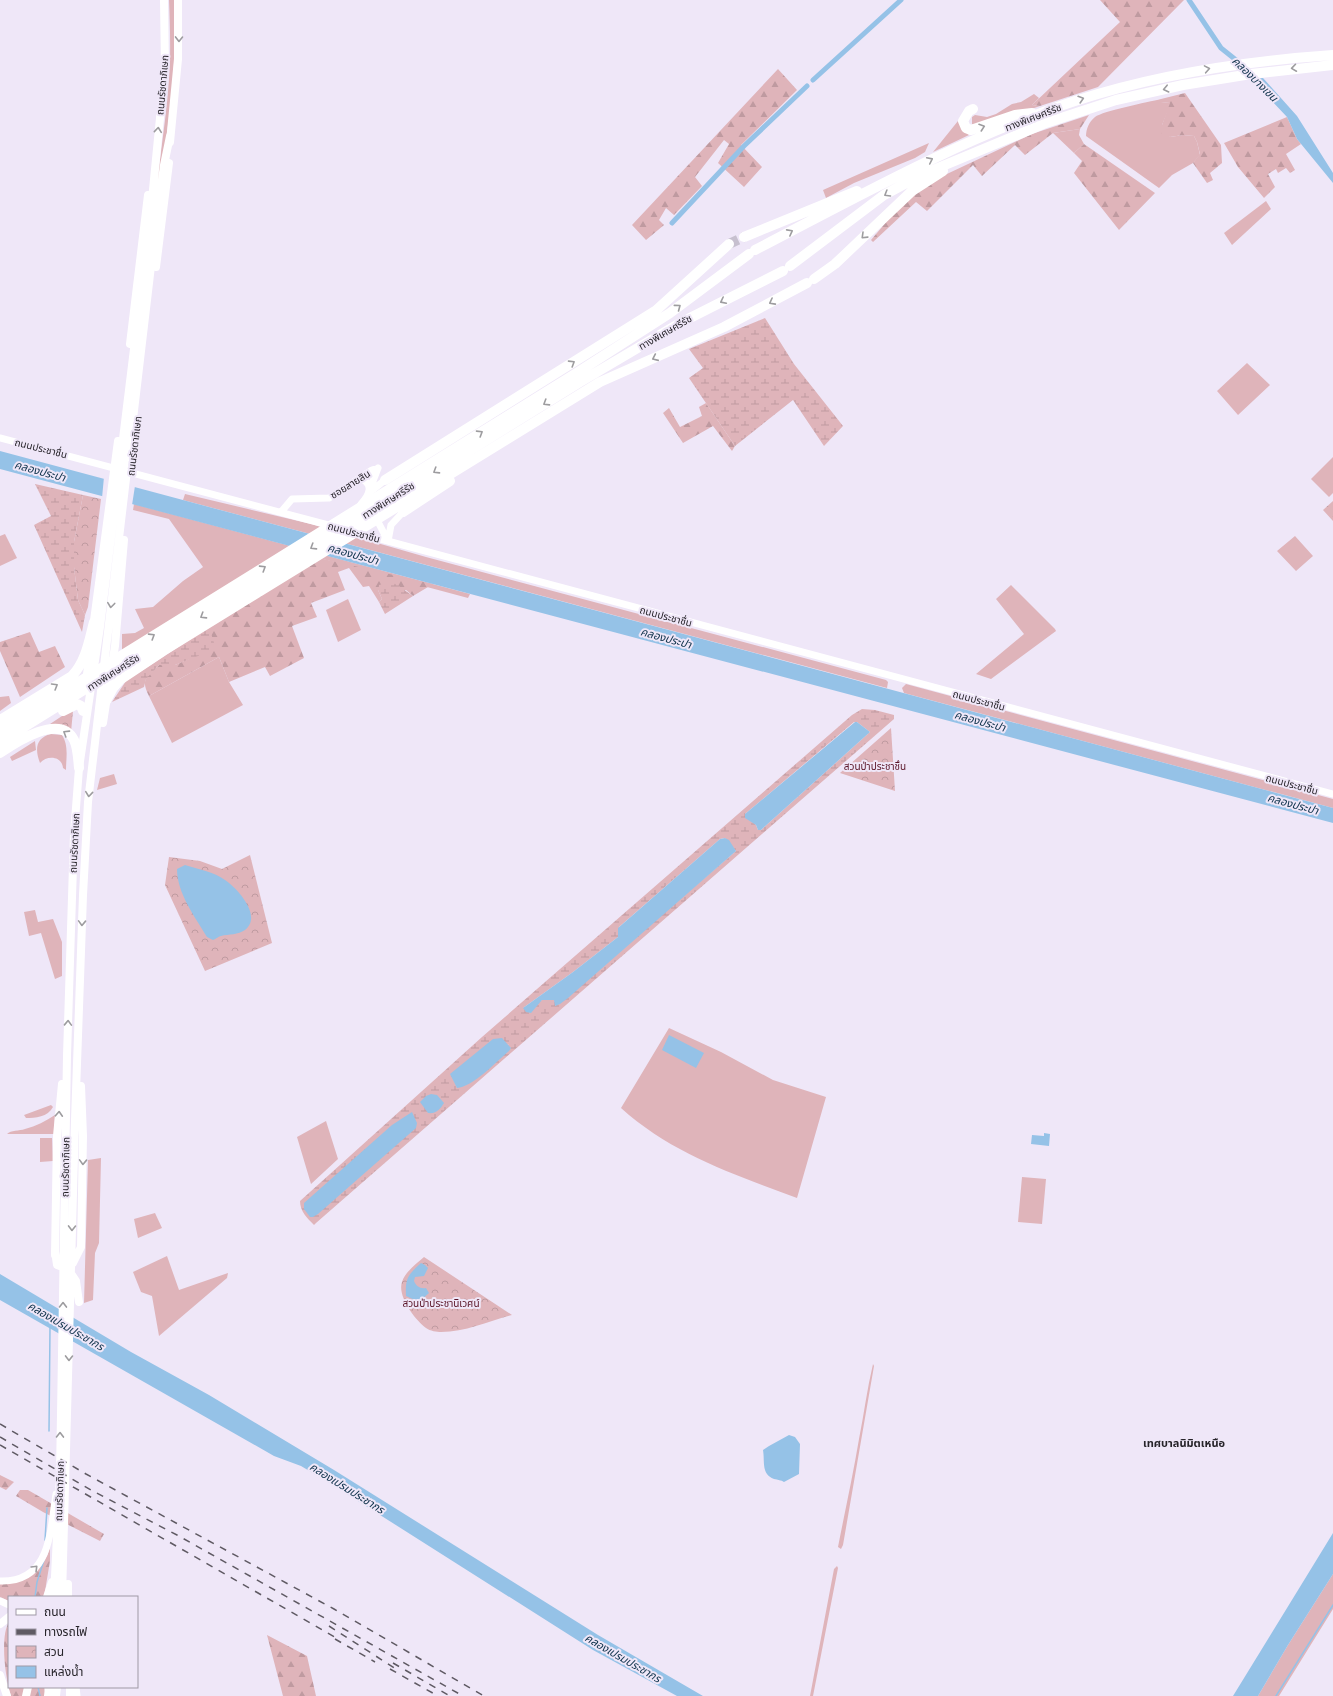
<svg xmlns="http://www.w3.org/2000/svg" width="1333" height="1696" font-family="'Source Sans 3','Noto Sans Thai',sans-serif">
<style>
.green{fill:#dfb4ba}
.forest{fill:url(#forest-firs)}
.wetland{fill:url(#wetland-marsh);fill-rule:evenodd}
.park{fill:url(#park-crowns)}
.water{fill:#95c2e7}
.pier{fill:#efe7f8}
.lines{fill:none;stroke-linecap:round;stroke-linejoin:round}
.stream{stroke:#95c2e7;stroke-width:1.5}
.canal{stroke:#95c2e7;stroke-width:5}
.highway-tunnel{stroke:#c7c0cf;stroke-width:10;stroke-dasharray:10 5;stroke-linecap:butt}
.secondary{stroke:#fff;stroke-width:7}
.primary{stroke:#fff;stroke-width:8}
.highway{stroke:#fff;stroke-width:10}
.rail{stroke:#5f5a63;stroke-width:1.5;stroke-dasharray:7 7;stroke-linecap:butt}
.oneway{stroke:#9d9c9f}
.labels{text-anchor:middle;stroke-width:4;stroke-linejoin:round;paint-order:stroke}
.street-label{font-size:10px;fill:#262329;stroke:#efe7f8}
.park-label{font-size:10px;fill:#591427;stroke:#efe7f8}
.water-label{font-size:11px;font-style:italic;fill:#0c3049;stroke:#efe7f8}
.neighbourhood-label{font-size:11px;font-weight:bold;fill:#262329;stroke:#efe7f8}
</style>
<defs>
<pattern id="forest-firs" width="22" height="20" patternUnits="userSpaceOnUse"><rect width="22" height="20" fill="#dfb4ba"/><path d="M5 1l3.5 6h-7zM16 11l3.5 6h-7z" fill="#bf9aa0"/></pattern>
<pattern id="wetland-marsh" width="20" height="14" patternUnits="userSpaceOnUse"><rect width="20" height="14" fill="#dfb4ba"/><path d="M1 5h8M5 5V1M11 12h8M15 12V8" fill="none" stroke="#bf9aa0"/></pattern>
<pattern id="park-crowns" width="20" height="18" patternUnits="userSpaceOnUse"><rect width="20" height="18" fill="#dfb4ba"/><path d="M2 6a3 3 0 1 1 6 0M12 15a3 3 0 1 1 6 0" fill="none" stroke="#bf9aa0"/></pattern>
</defs>
<rect width="100%" height="100%" fill="#efe7f8"/>
<!-- green -->
<path class="green" d="M 169,0 L 174,0 C 179,72 165,144 155,215 C 157,169 166,125 169,79 C 171,53 170,26 169,0 Z
M 1034,94 L 1039,98 L 1032,105 L 1040,106 L 979,127 L 972,124 L 972,117 L 975,115 L 987,117 L 996,114 L 1012,104 L 1021,102 Z
M 1161,99 L 1161,102 L 1170,103 L 1170,106 L 1162,125 L 1170,137 L 1183,135 L 1194,136 L 1197,142 L 1200,155 L 1193,163 L 1172,175 L 1159,188 L 1086,136 C 1086,129 1089,122 1095,117 C 1103,111 1148,102 1161,99 Z
M 962,116 L 961,128 L 969,135 L 933,152 Z
M 1080,129 L 1079,135 L 1084,144 L 1074,153 L 1053,133 Z
M 929,143 L 925,152 L 915,158 L 854,183 L 826,198 L 823,190 Z
M 1266,201 L 1271,209 L 1232,245 L 1224,233 Z
M 1247,363 L 1270,385 L 1238,415 L 1217,391 Z
M 1333,457 L 1333,493 L 1329,497 L 1311,479 Z
M 185,494 L 311,524 L 426,557 L 886,680 L 888,682 L 887,688 L 183,500 Z
M 134,504 L 470,594 L 468,598 L 319,558 L 122,650 L 122,634 L 135,633 L 144,628 L 135,609 L 153,607 L 183,581 L 203,567 L 169,519 L 133,510 Z
M 5,534 L 17,558 L 0,566 L 0,536 Z
M 1295,536 L 1313,556 L 1296,571 L 1277,551 Z
M 1011,585 L 1055,629 L 1056,631 L 991,679 L 976,674 L 1024,634 L 996,599 Z
M 348,599 L 361,630 L 338,642 L 326,610 Z
M 219,657 L 229,682 L 243,705 L 172,743 L 149,696 Z
M 906,684 L 1333,799 L 1333,808 L 904,693 L 902,688 Z
M 9,696 L 11,703 L 0,711 L 0,697 Z
M 51,734 L 62,735 C 69,746 66,758 66,770 L 63,768 C 62,756 47,755 40,763 C 35,750 35,738 51,734 Z
M 35,741 L 36,750 L 12,761 L 10,757 Z
M 114,774 L 117,784 L 97,790 L 100,778 Z
M 35,910 L 38,922 L 53,919 L 62,942 L 62,976 L 55,979 L 41,933 L 29,936 L 24,912 Z
M 669,1028 L 721,1052 L 773,1080 L 826,1097 L 797,1198 C 733,1174 672,1154 621,1108 Z
M 51,1105 L 53,1107 C 48,1117 35,1118 26,1118 L 24,1115 Z
M 55,1115 L 54,1134 L 7,1134 C 11,1130 19,1131 25,1129 C 36,1126 46,1121 55,1115 Z
M 326,1121 L 338,1159 L 311,1184 L 297,1137 Z
M 40,1138 L 52,1138 L 53,1161 L 40,1162 Z
M 101,1158 L 99,1243 L 95,1253 L 93,1300 L 84,1303 L 88,1160 Z
M 1022,1177 L 1046,1179 L 1042,1224 L 1018,1222 Z
M 155,1213 L 162,1228 L 138,1238 L 134,1219 Z
M 167,1256 L 179,1290 L 228,1273 L 227,1278 L 159,1336 L 152,1296 L 141,1292 L 133,1272 Z
M 873,1364 L 874,1366 L 843,1545 L 841,1549 L 838,1547 C 845,1511 853,1475 859,1439 C 864,1414 867,1389 873,1364 Z
M 837,1566 L 838,1568 L 813,1696 L 810,1696 L 834,1569 Z
M 1333,1574 L 1333,1609 L 1279,1696 L 1258,1696 L 1288,1645 Z"/>
<!-- forest -->
<path class="forest" d="M 1100,0 L 1184,0 L 1098,87 L 1040,106 L 1032,105 L 1120,22 Z
M 778,69 L 797,90 L 741,145 L 762,167 L 744,187 L 718,163 L 729,144 L 724,140 L 695,177 L 702,186 L 674,215 L 666,208 L 659,220 L 664,225 L 646,240 L 632,225 Z
M 1185,93 L 1221,145 L 1222,163 L 1210,173 L 1213,180 L 1207,183 L 1193,163 L 1200,154 L 1197,142 L 1194,136 L 1183,135 L 1170,137 L 1161,133 L 1162,125 L 1170,103 L 1160,102 L 1161,99 Z
M 1089,115 L 1080,129 L 1053,133 L 1025,155 L 1015,145 L 982,176 L 973,165 L 927,211 L 916,202 L 873,242 L 871,240 L 899,207 L 932,181 L 1032,134 Z
M 1287,117 L 1297,139 L 1301,144 L 1286,154 L 1295,170 L 1290,173 L 1286,168 L 1278,173 L 1276,169 L 1268,174 L 1275,187 L 1264,198 L 1238,167 L 1224,143 Z
M 1084,144 L 1155,193 L 1119,230 L 1074,173 L 1082,161 L 1074,153 Z
M 706,403 L 735,446 L 732,451 L 713,426 L 683,443 L 663,413 L 669,408 L 680,427 L 702,416 L 699,407 Z
M 1333,501 L 1333,521 L 1323,510 Z
M 319,558 L 433,584 L 413,596 L 406,590 L 378,590 L 382,599 L 379,602 L 369,586 L 363,587 L 349,568 L 338,572 L 345,590 L 311,603 L 317,617 L 292,626 L 304,658 L 270,676 L 265,667 L 229,682 L 219,657 L 149,696 C 140,679 147,677 159,665 L 175,665 L 189,659 L 209,627 Z
M 30,632 L 39,652 L 55,646 L 65,667 L 20,697 L 0,651 L 0,642 Z
M 0,1475 L 14,1482 L 6,1490 L 0,1487 Z
M 20,1490 L 28,1490 L 104,1534 L 100,1541 L 43,1512 L 16,1496 Z
M 50,1548 L 50,1561 L 44,1597 L 9,1597 L 9,1601 L 0,1597 L 0,1583 L 38,1569 L 47,1556 Z
M 9,1622 L 9,1687 L 44,1687 L 46,1696 L 11,1696 C 5,1678 0,1636 9,1622 Z
M 267,1635 L 307,1656 L 316,1696 L 283,1696 Z"/>
<!-- wetland -->
<path class="wetland" d="M 765,318 L 794,364 L 843,426 L 824,446 L 793,400 L 735,446 L 689,378 L 703,368 L 689,349 Z
M 35,484 L 83,495 L 74,542 L 74,567 L 78,600 L 85,615 L 82,632 L 34,525 L 51,516 Z
M 386,583 L 396,584 L 413,596 L 385,614 L 379,602 L 382,599 L 378,590 L 379,585 Z
M 209,627 L 216,649 L 175,665 L 159,665 L 146,679 L 144,687 L 112,702 L 126,681 Z
M 862,709 L 875,710 L 894,715 L 894,719 L 316,1223 L 314,1225 C 307,1218 300,1211 300,1201 L 482,1037 L 852,715 ZM 854,722 L 857,722 L 870,732 L 761,830 L 758,830 L 756,825 L 745,814 ZM 725,838 L 736,851 L 555,1006 L 555,1000 L 542,1000 L 523,1008 L 573,972 L 618,937 L 619,927 L 720,839 ZM 509,1044 L 457,1087 L 451,1074 Z"/>
<!-- park -->
<path class="park" d="M 83,495 L 101,499 L 88,607 L 85,615 L 78,600 L 74,567 L 74,542 Z
M 71,710 L 73,711 L 71,732 L 50,724 Z
M 891,728 L 895,791 L 840,773 Z
M 250,855 L 272,943 L 205,971 L 165,885 L 169,857 L 200,861 L 222,869 Z
M 424,1257 L 512,1315 C 488,1321 466,1332 441,1332 C 437,1332 430,1331 426,1328 C 415,1320 397,1296 402,1282 C 405,1272 417,1263 424,1257 Z"/>
<!-- water -->
<path class="water" d="M 1263,78 L 1297,116 L 1333,173 L 1333,183 L 1297,139 L 1287,117 L 1251,79 Z
M 0,451 L 1333,808 L 1333,823 L 0,469 Z
M 855,722 L 857,722 L 870,732 L 761,830 L 758,830 L 756,825 L 745,818 L 745,814 Z
M 725,838 L 729,840 L 736,851 L 568,998 L 560,1004 L 555,1006 L 554,1000 L 542,1000 L 531,1013 L 526,1012 L 523,1008 L 573,972 L 618,937 L 618,928 L 720,839 Z
M 185,865 C 198,869 214,872 225,880 C 237,888 263,916 245,930 C 238,935 229,934 221,936 C 219,936 216,939 213,940 L 207,937 C 195,917 177,893 177,869 Z
M 669,1035 L 704,1053 L 696,1068 L 662,1050 Z
M 502,1038 L 511,1048 L 509,1051 C 497,1061 473,1087 457,1088 L 450,1074 L 493,1039 Z
M 431,1094 L 437,1095 L 444,1103 C 440,1109 437,1114 428,1113 L 420,1102 L 426,1096 Z
M 412,1112 L 417,1123 L 416,1128 L 318,1214 L 313,1217 L 310,1217 L 304,1209 L 304,1203 L 392,1125 Z
M 1044,1133 L 1050,1134 L 1049,1146 L 1031,1144 L 1032,1135 L 1044,1136 Z
M 421,1263 L 425,1265 L 428,1268 L 424,1276 L 415,1277 L 414,1281 C 416,1286 420,1289 426,1288 L 429,1293 L 419,1302 L 406,1296 C 405,1278 408,1275 421,1263 Z
M 0,1274 L 131,1352 L 209,1395 L 334,1470 L 598,1635 L 703,1696 L 677,1696 L 593,1650 L 328,1482 L 301,1466 L 274,1456 L 0,1300 Z
M 789,1435 L 795,1437 L 800,1444 L 799,1474 L 784,1482 C 781,1480 778,1480 774,1479 C 761,1474 765,1462 763,1450 L 769,1446 Z
M 1333,1533 L 1333,1574 L 1288,1645 L 1258,1696 L 1233,1696 Z"/>
<!-- pier -->
<path class="pier" d="M 104,477 L 135,486 L 132,505 L 102,498 Z"/>
<g class="lines">
<!-- stream -->
<path class="stream" d="M 49,1431 L 50,1327
M 45,1540 L 47,1508
M 35,1597 L 37,1582 L 44,1560
M 38,1687 L 40,1696
M 1276,1696 L 1333,1605"/>
<!-- canal -->
<path class="canal" d="M 1189,0 L 1221,48 L 1241,64
M 813,80 L 901,0
M 672,223 L 744,146 L 807,86"/>
<!-- highway-tunnel -->
<path class="highway-tunnel" d="M 729,244 L 744,237"/>
<!-- secondary -->
<path class="secondary" d="M 0,438 L 332,526
M 360,478 C 374,484 370,494 361,504
M 370,489 L 378,468
M 370,492 L 385,480
M 281,512 L 292,499 L 329,498 L 372,470 L 378,468
M 376,518 L 388,541
M 354,532 L 1333,794
M 388,541 L 391,525 L 403,512 L 401,508
M 0,1581 C 51,1583 50,1531 56,1494
M 0,1601 L 9,1605
M 76,1687 L 77,1696"/>
<!-- primary -->
<path class="primary" d="M 170,142 L 178,59 L 178,0
M 156,267 L 169,163
M 130,344 L 148,195
M 93,628 L 118,441
M 86,681 L 91,645
M 103,723 L 115,646 L 124,540
M 55,1251 L 57,1265 L 65,1268 L 73,1263 L 81,1247 L 83,1136 L 81,1086
M 55,1255 L 57,1136 L 62,1084
M 72,1275 L 76,1281 L 79,1302
M 68,1584 L 68,1597
M 47,1597 L 52,1582
M 54,1597 L 60,1474 L 67,1056 L 74,834 L 79,768 L 100,627 L 151,210 L 165,67 L 164,0
M 62,1597 L 75,1120 L 83,895 L 88,802 L 155,232 L 164,165 L 170,136
M 0,1624 L 9,1617
M 0,1675 L 7,1696
M 70,1687 L 70,1696
M 26,1696 L 28,1687
M 48,1696 L 49,1687
M 56,1696 L 57,1687"/>
<!-- highway -->
<path class="highway" d="M 973,109 L 969,111 L 963,121 L 966,128 L 971,130 L 1015,115 L 1032,113
M 744,237 L 857,191
M 755,250 C 859,196 962,138 1075,101 C 1158,74 1246,61 1333,55
M 790,266 L 884,195 L 921,175 L 1046,123 L 1116,100 L 1183,85 L 1251,74 L 1333,65
M 814,279 L 835,264 L 912,191 L 943,171
M 651,315 L 729,244
M 385,480 L 655,311
M 403,512 L 450,481
M 106,701 L 113,688 L 121,679 L 163,651 L 600,382 L 724,327 L 807,283
M 63,711 L 77,704 L 81,706 L 83,711
M 0,720 L 72,676 C 86,661 89,641 94,622
M 0,731 L 575,374 L 670,313 L 749,254
M 0,742 L 580,382 L 680,323 L 783,271
M 0,753 C 16,742 60,713 74,740 C 78,748 78,759 79,768"/>
<!-- rail -->
<path class="rail" d="M 0,1424 L 86,1474 L 334,1609 L 484,1696
M 0,1437 L 91,1490 L 177,1535 L 463,1696
M 0,1445 L 340,1640
M 329,1626 L 396,1669
M 335,1639 L 375,1662
M 393,1663 L 450,1696
M 390,1669 L 438,1696"/>
</g>
<!-- one-way arrows -->
<defs><path id="oneway-chevron" d="M-2-3.5L2.5 0L-2 3.5" fill="none" stroke-width="1.6" stroke-linecap="round" stroke-linejoin="round"/></defs>
<g class="oneway">
<use href="#oneway-chevron" transform="translate(179 39) rotate(91)"/>
<use href="#oneway-chevron" transform="translate(1294 68) rotate(172)"/>
<use href="#oneway-chevron" transform="translate(1207 69) rotate(-10)"/>
<use href="#oneway-chevron" transform="translate(1166 89) rotate(167)"/>
<use href="#oneway-chevron" transform="translate(1081 99) rotate(-17)"/>
<use href="#oneway-chevron" transform="translate(982 127) rotate(-19)"/>
<use href="#oneway-chevron" transform="translate(158 130) rotate(-84)"/>
<use href="#oneway-chevron" transform="translate(930 160) rotate(-26)"/>
<use href="#oneway-chevron" transform="translate(887 194) rotate(149)"/>
<use href="#oneway-chevron" transform="translate(790 232) rotate(-28)"/>
<use href="#oneway-chevron" transform="translate(864 236) rotate(136)"/>
<use href="#oneway-chevron" transform="translate(723 301) rotate(153)"/>
<use href="#oneway-chevron" transform="translate(772 302) rotate(152)"/>
<use href="#oneway-chevron" transform="translate(678 307) rotate(-37)"/>
<use href="#oneway-chevron" transform="translate(655 358) rotate(156)"/>
<use href="#oneway-chevron" transform="translate(572 363) rotate(-32)"/>
<use href="#oneway-chevron" transform="translate(546 403) rotate(148)"/>
<use href="#oneway-chevron" transform="translate(480 433) rotate(-32)"/>
<use href="#oneway-chevron" transform="translate(436 471) rotate(148)"/>
<use href="#oneway-chevron" transform="translate(313 547) rotate(148)"/>
<use href="#oneway-chevron" transform="translate(263 568) rotate(-32)"/>
<use href="#oneway-chevron" transform="translate(111 605) rotate(97)"/>
<use href="#oneway-chevron" transform="translate(203 616) rotate(148)"/>
<use href="#oneway-chevron" transform="translate(152 636) rotate(-32)"/>
<use href="#oneway-chevron" transform="translate(55 686) rotate(-31)"/>
<use href="#oneway-chevron" transform="translate(66 733) rotate(-148)"/>
<use href="#oneway-chevron" transform="translate(89 794) rotate(96)"/>
<use href="#oneway-chevron" transform="translate(82 923) rotate(92)"/>
<use href="#oneway-chevron" transform="translate(68 1023) rotate(-88)"/>
<use href="#oneway-chevron" transform="translate(59 1114) rotate(-87)"/>
<use href="#oneway-chevron" transform="translate(83 1162) rotate(92)"/>
<use href="#oneway-chevron" transform="translate(72 1228) rotate(91)"/>
<use href="#oneway-chevron" transform="translate(63 1305) rotate(-89)"/>
<use href="#oneway-chevron" transform="translate(69 1358) rotate(91)"/>
<use href="#oneway-chevron" transform="translate(60 1435) rotate(-89)"/>
<use href="#oneway-chevron" transform="translate(35 1568) rotate(-45)"/>
</g>
<g class="labels">
<!-- street labels -->
<g class="street-label">
<text transform="translate(162 85) rotate(-85)" y="4">ถนนรัชดาภิเษก</text>
<text transform="translate(1033 117) rotate(-21)" y="4">ทางพิเศษศรีรัช</text>
<text transform="translate(665 332) rotate(-30)" y="4">ทางพิเศษศรีรัช</text>
<text transform="translate(134 446) rotate(-83)" y="4">ถนนรัชดาภิเษก</text>
<text transform="translate(41 448) rotate(14)" y="4">ถนนประชาชื่น</text>
<text transform="translate(350 484) rotate(-32)" y="4">ซอยสายสิน</text>
<text transform="translate(388 500) rotate(-32)" y="4">ทางพิเศษศรีรัช</text>
<text transform="translate(354 532) rotate(15)" y="4">ถนนประชาชื่น</text>
<text transform="translate(666 616) rotate(15)" y="4">ถนนประชาชื่น</text>
<text transform="translate(113 672) rotate(-32)" y="4">ทางพิเศษศรีรัช</text>
<text transform="translate(979 700) rotate(15)" y="4">ถนนประชาชื่น</text>
<text transform="translate(1292 784) rotate(15)" y="4">ถนนประชาชื่น</text>
<text transform="translate(74 843) rotate(-87)" y="4">ถนนรัชดาภิเษก</text>
<text transform="translate(65 1167) rotate(-89)" y="4">ถนนรัชดาภิเษก</text>
<text transform="translate(59 1491) rotate(-88)" y="4">ถนนรัชดาภิเษก</text>
</g>
<!-- park labels -->
<g class="park-label">
<text x="875" y="770">สวนป่าประชาชื่น</text>
<text x="441" y="1307">สวนป่าประชานิเวศน์</text>
</g>
<!-- water labels -->
<g class="water-label">
<text transform="translate(1255 79) rotate(44)" y="4">คลองบางเขน</text>
<text transform="translate(40 471) rotate(15)" y="4">คลองประปา</text>
<text transform="translate(353 554) rotate(15)" y="4">คลองประปา</text>
<text transform="translate(666 638) rotate(15)" y="4">คลองประปา</text>
<text transform="translate(980 721) rotate(15)" y="4">คลองประปา</text>
<text transform="translate(1293 804) rotate(15)" y="4">คลองประปา</text>
<text transform="translate(66 1326) rotate(30)" y="4">คลองเปรมประชากร</text>
<text transform="translate(347 1488) rotate(32)" y="4">คลองเปรมประชากร</text>
<text transform="translate(623 1658) rotate(30)" y="4">คลองเปรมประชากร</text>
</g>
<!-- neighbourhood labels -->
<g class="neighbourhood-label">
<text x="1184" y="1447">เทศบาลนิมิตเหนือ</text>
</g>
</g>
<!-- legend -->
<rect x="8" y="1596" width="130" height="92" fill="#efe7f8" stroke="#9f99a5"/>
<rect x="16" y="1609" width="20" height="6" fill="#ffffff" stroke="#9f99a5"/>
<text x="44" y="1616" font-size="12" fill="#262329">ถนน</text>
<rect x="16" y="1629" width="20" height="6" fill="#5f5a63" stroke="#9f99a5"/>
<text x="44" y="1636" font-size="12" fill="#262329">ทางรถไฟ</text>
<rect x="16" y="1646" width="20" height="12" fill="url(#park-crowns)" stroke="#9f99a5"/>
<text x="44" y="1656" font-size="12" fill="#262329">สวน</text>
<rect x="16" y="1666" width="20" height="12" fill="#95c2e7" stroke="#9f99a5"/>
<text x="44" y="1676" font-size="12" fill="#262329">แหล่งน้ำ</text>
</svg>
